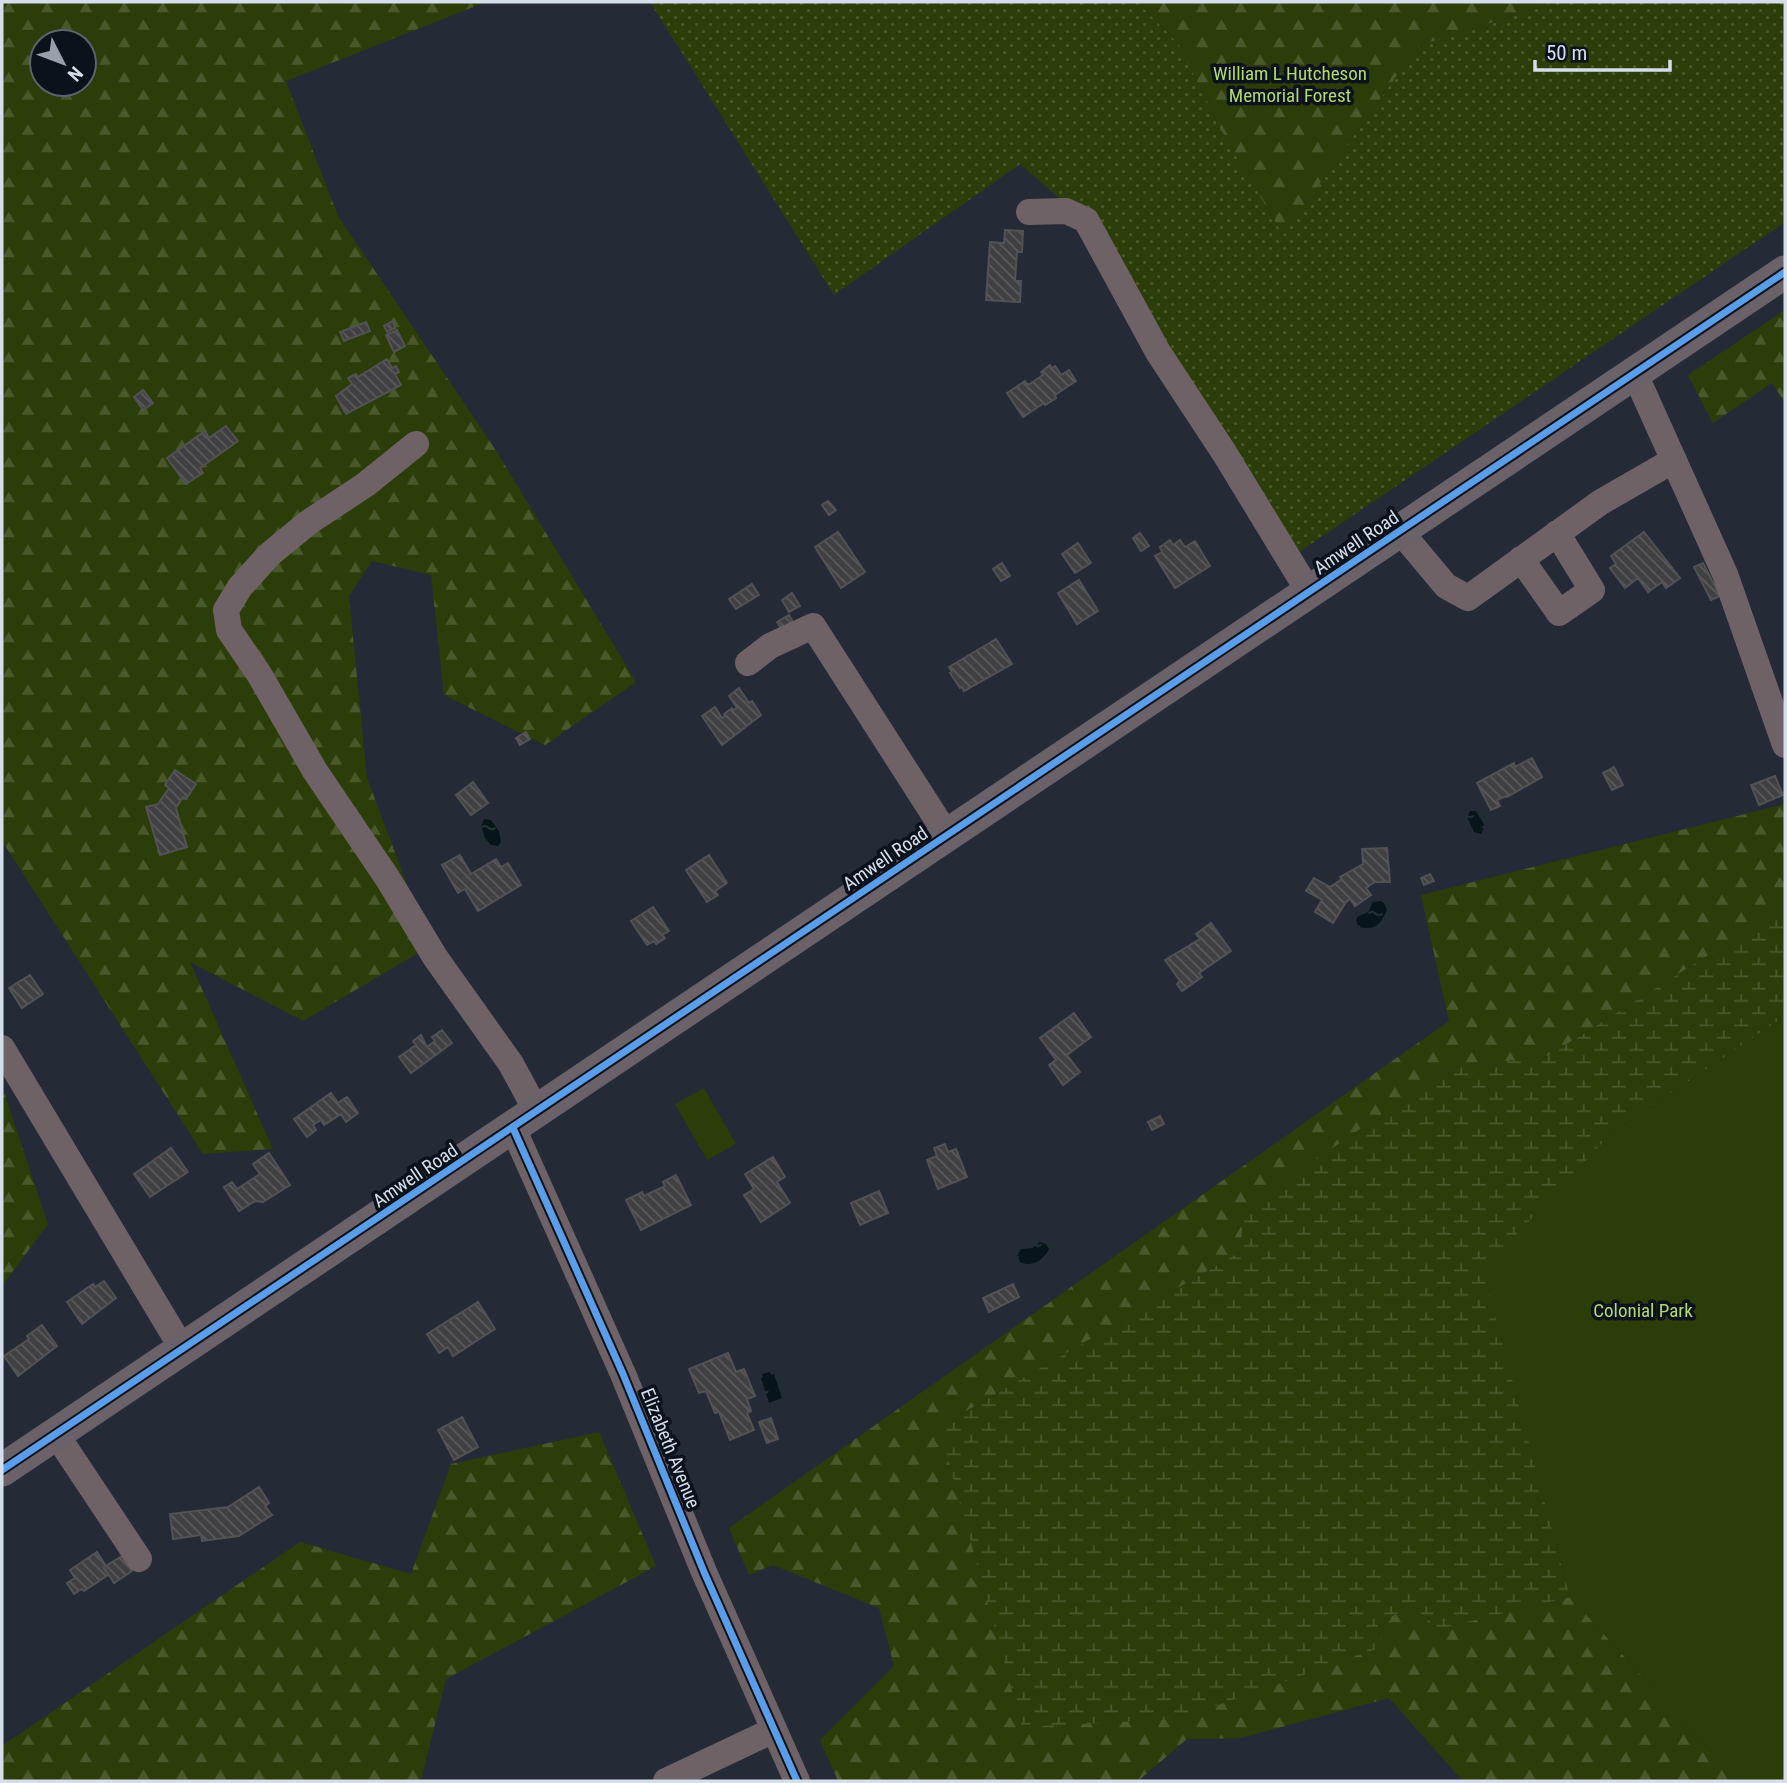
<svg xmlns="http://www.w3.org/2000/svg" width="1787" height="1783" font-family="'Roboto Condensed',sans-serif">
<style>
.grass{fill:url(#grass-dots)}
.forest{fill:url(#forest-firs);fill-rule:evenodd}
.wetland{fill:url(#wetland-marsh)}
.park{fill:#2b3d08}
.water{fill:url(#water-ripples)}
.building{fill:url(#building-back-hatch);stroke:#525153;stroke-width:2}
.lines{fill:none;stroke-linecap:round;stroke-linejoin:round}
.minor{stroke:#6f6266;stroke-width:26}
.major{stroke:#6b6269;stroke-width:33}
.cycleway-casing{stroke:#0c121b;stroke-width:11}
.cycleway{stroke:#5a9eea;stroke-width:7}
.labels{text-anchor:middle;stroke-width:7;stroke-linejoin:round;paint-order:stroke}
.park-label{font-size:19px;fill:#b1da6d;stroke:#0c121b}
.street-label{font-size:19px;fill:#d5dfec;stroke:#0c121b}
</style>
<defs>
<pattern id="grass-dots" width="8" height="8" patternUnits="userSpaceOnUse" patternTransform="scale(1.75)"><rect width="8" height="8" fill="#2b3d08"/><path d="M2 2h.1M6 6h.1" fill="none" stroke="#49592c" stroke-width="1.8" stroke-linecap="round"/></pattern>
<pattern id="forest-firs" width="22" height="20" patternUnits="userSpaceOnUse" patternTransform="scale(1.75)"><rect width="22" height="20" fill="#2b3d08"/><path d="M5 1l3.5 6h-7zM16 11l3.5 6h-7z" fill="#49592c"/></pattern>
<pattern id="wetland-marsh" width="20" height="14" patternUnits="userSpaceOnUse" patternTransform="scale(1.75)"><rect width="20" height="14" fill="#2b3d08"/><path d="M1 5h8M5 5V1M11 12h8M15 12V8" fill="none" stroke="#49592c"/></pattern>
<pattern id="water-ripples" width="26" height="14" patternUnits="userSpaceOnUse" patternTransform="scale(1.75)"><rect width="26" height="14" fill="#071519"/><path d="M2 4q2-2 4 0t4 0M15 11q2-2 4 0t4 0" fill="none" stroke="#2a373b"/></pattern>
<pattern id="building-back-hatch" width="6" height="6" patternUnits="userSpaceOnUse" patternTransform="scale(1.75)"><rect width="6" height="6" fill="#404042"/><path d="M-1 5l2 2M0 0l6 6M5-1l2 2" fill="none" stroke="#5b5b5d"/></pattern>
</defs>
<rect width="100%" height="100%" fill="#242b36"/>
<!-- grass -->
<path class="grass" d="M 650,2 L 1137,2 L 1178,43 L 1225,137 L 1283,235 L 1418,46 L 1556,2 L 1785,2 L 1785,222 L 1283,563 L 1085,220 L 1020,164 L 834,295 Z"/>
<!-- forest -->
<path class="forest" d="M 2,2 L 486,2 L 286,81 L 338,216 L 497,452 L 636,682 L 545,745 L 444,695 L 431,575 L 372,561 L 349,596 L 367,778 L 430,946 L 303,1021 L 190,962 L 273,1149 L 203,1154 L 2,841 ZM 42,42 L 84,42 L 84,84 L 42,84 Z
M 1137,2 L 1556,2 L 1418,46 L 1283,235 L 1225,137 L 1178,43 Z
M 1785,310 L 1785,403 L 1772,383 L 1713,423 L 1688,375 Z
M 1785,804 L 1785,907 L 1548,1056 L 1446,1069 L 1240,1252 L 939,1427 L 1382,1646 L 1377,1622 L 1414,1607 L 1438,1628 L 1570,1597 L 1711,1751 L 1729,1781 L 1463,1781 L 1389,1698 L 1241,1738 L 1187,1739 L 1138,1781 L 838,1781 L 820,1740 L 894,1666 L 879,1608 L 773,1565 L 749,1575 L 729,1528 L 1449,1021 L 1421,895 Z
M 2,1086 L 48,1224 L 2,1286 Z
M 599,1432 L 656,1566 L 446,1679 L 421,1781 L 2,1781 L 2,1746 L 300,1542 L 411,1574 L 451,1464 Z"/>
<!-- wetland -->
<path class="wetland" d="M 1785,907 L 1785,1016 L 1612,1133 L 1484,1270 L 1570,1597 L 1438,1629 L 1414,1607 L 1377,1622 L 1382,1647 L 1179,1719 L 1022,1727 L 939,1427 L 1240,1252 L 1244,1209 L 1447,1069 L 1548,1056 Z"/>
<!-- park -->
<path class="park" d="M 1785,1016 L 1785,1781 L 1729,1781 L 1711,1751 L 1570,1597 L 1483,1270 L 1612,1133 Z
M 704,1088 L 736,1144 L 707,1160 L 675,1104 Z"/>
<!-- water -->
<path class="water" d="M 1470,811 L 1476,811 L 1485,826 L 1481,834 L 1474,832 L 1467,817 Z
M 484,819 L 491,820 L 499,831 L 501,842 L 498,846 L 491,845 L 485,838 L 481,826 Z
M 1381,901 L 1384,903 L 1387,910 C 1381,924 1375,931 1359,927 L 1356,921 L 1357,917 L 1368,912 L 1373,902 Z
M 1040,1242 L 1046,1244 L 1049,1249 C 1044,1260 1032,1267 1021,1263 L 1017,1256 L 1021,1249 L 1032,1248 Z
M 770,1372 L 771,1375 L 774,1374 L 782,1398 L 769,1403 L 761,1378 L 763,1377 L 762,1374 Z"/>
<!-- building -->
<path class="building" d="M 1005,230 L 1023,231 L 1022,252 L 1017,252 L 1015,281 L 1021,281 L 1020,302 L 986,300 L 990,242 L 1004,243 Z
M 393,321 L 395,328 L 387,332 L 384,326 Z
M 366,322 L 370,331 L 344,341 L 340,332 Z
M 397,330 L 405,346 L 394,352 L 386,335 Z
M 387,359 L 392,368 L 396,366 L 399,372 L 395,374 L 401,385 L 346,414 L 336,396 L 352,384 L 348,378 L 356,374 L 358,377 Z
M 1050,365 L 1052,368 L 1055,366 L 1061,375 L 1069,370 L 1076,381 L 1055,395 L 1056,398 L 1045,405 L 1044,403 L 1023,417 L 1007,393 L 1025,381 L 1028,385 L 1043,375 L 1041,372 Z
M 143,390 L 153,403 L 143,410 L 134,397 Z
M 226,426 L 238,441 L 200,468 L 203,473 L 186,484 L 167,458 L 205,431 L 209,438 Z
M 828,501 L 836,510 L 829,515 L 822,505 Z
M 838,532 L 865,572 L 841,588 L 815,547 Z
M 1644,532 L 1680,578 L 1666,588 L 1662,582 L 1648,592 L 1638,578 L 1625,588 L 1610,568 L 1616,564 L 1611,556 Z
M 1140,533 L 1149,546 L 1141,551 L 1133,538 Z
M 1170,540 L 1173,545 L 1180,540 L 1185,547 L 1195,541 L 1210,566 L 1175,588 L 1155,556 L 1162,552 L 1160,547 Z
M 1078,543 L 1091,563 L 1075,573 L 1062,554 Z
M 1002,563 L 1010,576 L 1001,581 L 993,569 Z
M 1703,563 L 1720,596 L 1711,600 L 1694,567 Z
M 1079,580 L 1098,611 L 1077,624 L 1058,593 Z
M 752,584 L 759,595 L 736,609 L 729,599 Z
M 792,593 L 800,606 L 789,612 L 782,600 Z
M 789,615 L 794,624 L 783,631 L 777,622 Z
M 996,639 L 1012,664 L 964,691 L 962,687 L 960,688 L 950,673 L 952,672 L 949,667 Z
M 739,688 L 749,703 L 752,701 L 761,715 L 722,745 L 702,716 L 715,707 L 722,718 L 725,716 L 724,714 L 732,708 L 734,710 L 737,708 L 729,696 Z
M 526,732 L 530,739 L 520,745 L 516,738 Z
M 1532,758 L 1542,777 L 1507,797 L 1506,796 L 1497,800 L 1500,806 L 1491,810 L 1477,783 L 1514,763 L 1515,767 Z
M 1614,767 L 1623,785 L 1612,790 L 1603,773 Z
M 175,770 L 196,784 L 186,799 L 183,797 L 176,808 L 187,847 L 160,855 L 146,807 L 158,804 L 169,788 L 165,785 Z
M 1775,776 L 1783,795 L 1759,805 L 1751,785 Z
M 473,782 L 488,803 L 471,815 L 456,795 Z
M 1387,848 L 1390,882 L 1375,882 L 1366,888 L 1371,895 L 1355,906 L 1350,899 L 1346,902 L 1333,923 L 1315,912 L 1322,900 L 1306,891 L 1314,878 L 1330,887 L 1342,879 L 1340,877 L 1363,864 L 1362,849 Z
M 460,855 L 471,874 L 496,859 L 501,867 L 508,863 L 521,885 L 478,911 L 465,889 L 458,893 L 442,865 Z
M 709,855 L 727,883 L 715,891 L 718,895 L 707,902 L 686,870 Z
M 1430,874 L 1434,881 L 1424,885 L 1421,878 Z
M 653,907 L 669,931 L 662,935 L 665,938 L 656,944 L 654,941 L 647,945 L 631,921 Z
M 1211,923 L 1231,951 L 1199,973 L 1202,977 L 1182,991 L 1177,984 L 1180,981 L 1165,960 L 1200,939 L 1196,934 Z
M 30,975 L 43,994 L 22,1008 L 9,988 Z
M 1074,1013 L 1091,1037 L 1067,1055 L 1080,1072 L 1063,1085 L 1049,1065 L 1056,1060 L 1040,1038 Z
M 442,1030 L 452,1043 L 411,1073 L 399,1057 L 416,1045 L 413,1041 L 421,1035 L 427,1047 L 435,1041 L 432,1037 Z
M 331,1093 L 338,1103 L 347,1097 L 358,1113 L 346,1122 L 341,1114 L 324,1125 L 321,1120 L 313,1125 L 316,1130 L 307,1137 L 294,1119 Z
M 1160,1116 L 1164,1124 L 1152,1130 L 1148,1122 Z
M 945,1144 L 948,1152 L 956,1149 L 967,1177 L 938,1189 L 927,1160 L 937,1156 L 934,1148 Z
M 171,1148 L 188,1172 L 150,1197 L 134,1174 Z
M 269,1153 L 290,1185 L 263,1202 L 255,1201 L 239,1211 L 224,1187 L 232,1182 L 237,1189 L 260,1174 L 253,1164 Z
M 773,1157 L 785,1177 L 777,1182 L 790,1203 L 761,1222 L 744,1195 L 754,1189 L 745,1174 Z
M 676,1175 L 691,1205 L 641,1230 L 626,1200 L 642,1192 L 644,1196 L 665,1186 L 663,1182 Z
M 879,1191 L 888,1213 L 860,1225 L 851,1203 Z
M 104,1281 L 116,1298 L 82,1324 L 67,1302 L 93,1284 L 95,1287 Z
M 1013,1284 L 1019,1297 L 989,1312 L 983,1298 Z
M 478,1302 L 495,1329 L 453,1356 L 448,1347 L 439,1353 L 427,1334 Z
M 42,1325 L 57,1346 L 18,1376 L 4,1356 L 29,1339 L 27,1336 Z
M 728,1353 L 736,1372 L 744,1369 L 755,1396 L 747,1399 L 751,1411 L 747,1413 L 754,1430 L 730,1440 L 719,1412 L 715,1413 L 706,1391 L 699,1393 L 689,1369 Z
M 462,1417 L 478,1447 L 454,1460 L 438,1430 Z
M 771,1418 L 778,1439 L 767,1443 L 759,1422 Z
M 259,1487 L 269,1503 L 265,1506 L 272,1515 L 239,1536 L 202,1541 L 201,1535 L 173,1539 L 170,1514 L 228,1507 Z
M 97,1552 L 106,1566 L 103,1567 L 108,1575 L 84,1591 L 82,1589 L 74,1594 L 67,1583 L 75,1578 L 70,1570 Z
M 122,1556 L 132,1571 L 114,1583 L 104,1567 Z"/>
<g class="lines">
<!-- minor -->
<path class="minor" d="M 1029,212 L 1066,211 L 1086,220 L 1158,352 L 1225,454 L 1309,592
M 1635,374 L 1725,574 L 1785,745
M 416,444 L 365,485 L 309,522 L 270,554 L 240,587 L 226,610 L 229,630 L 259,674 L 315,771 L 388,879 L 435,957 L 511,1064 L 537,1112
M 1400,531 L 1446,586 L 1468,598 L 1601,502 L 1674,460
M 1521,559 L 1559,613 L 1592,590 L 1557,533
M 748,663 L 770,646 L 813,626 L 947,835
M 2,1048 L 183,1350
M 513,1128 L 623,1374 L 704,1572 L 797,1781
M 56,1434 L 139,1559
M 666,1781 L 774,1730"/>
<!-- major -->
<path class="major" d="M 2,1470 L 1785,272"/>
<!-- cycleway casing -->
<g class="cycleway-casing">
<path id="cycleway" d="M 513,1128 L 623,1374 L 704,1572 L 797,1781
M 2,1470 L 1785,272"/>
</g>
<!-- cycleway -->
<use href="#cycleway" class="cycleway"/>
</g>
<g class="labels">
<!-- park labels -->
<g class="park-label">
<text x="1290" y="80">William L Hutcheson<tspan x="1290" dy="22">Memorial Forest</tspan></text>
<text x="1643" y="1317">Colonial Park</text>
</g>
<!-- street labels -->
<g class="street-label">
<text transform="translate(1356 542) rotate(-34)" y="7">Amwell Road</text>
<text transform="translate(885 858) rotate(-34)" y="7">Amwell Road</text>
<text transform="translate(415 1175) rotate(-34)" y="7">Amwell Road</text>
<text transform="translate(671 1448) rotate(68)" y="7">Elizabeth Avenue</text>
</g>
</g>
<!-- border -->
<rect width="1787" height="1783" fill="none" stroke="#d5dfec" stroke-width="7"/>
<!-- north arrow -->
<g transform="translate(63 63) rotate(132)"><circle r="33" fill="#0c121b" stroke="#5c646f" stroke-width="2"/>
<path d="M0-5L12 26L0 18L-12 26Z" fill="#97a0ac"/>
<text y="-10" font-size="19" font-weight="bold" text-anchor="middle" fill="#d5dfec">N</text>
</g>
<!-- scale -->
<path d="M1535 60v10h135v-10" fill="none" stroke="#d5dfec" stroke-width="3.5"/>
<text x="1546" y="60" font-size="21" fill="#d5dfec" stroke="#0c121b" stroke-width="5" paint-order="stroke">50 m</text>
</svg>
